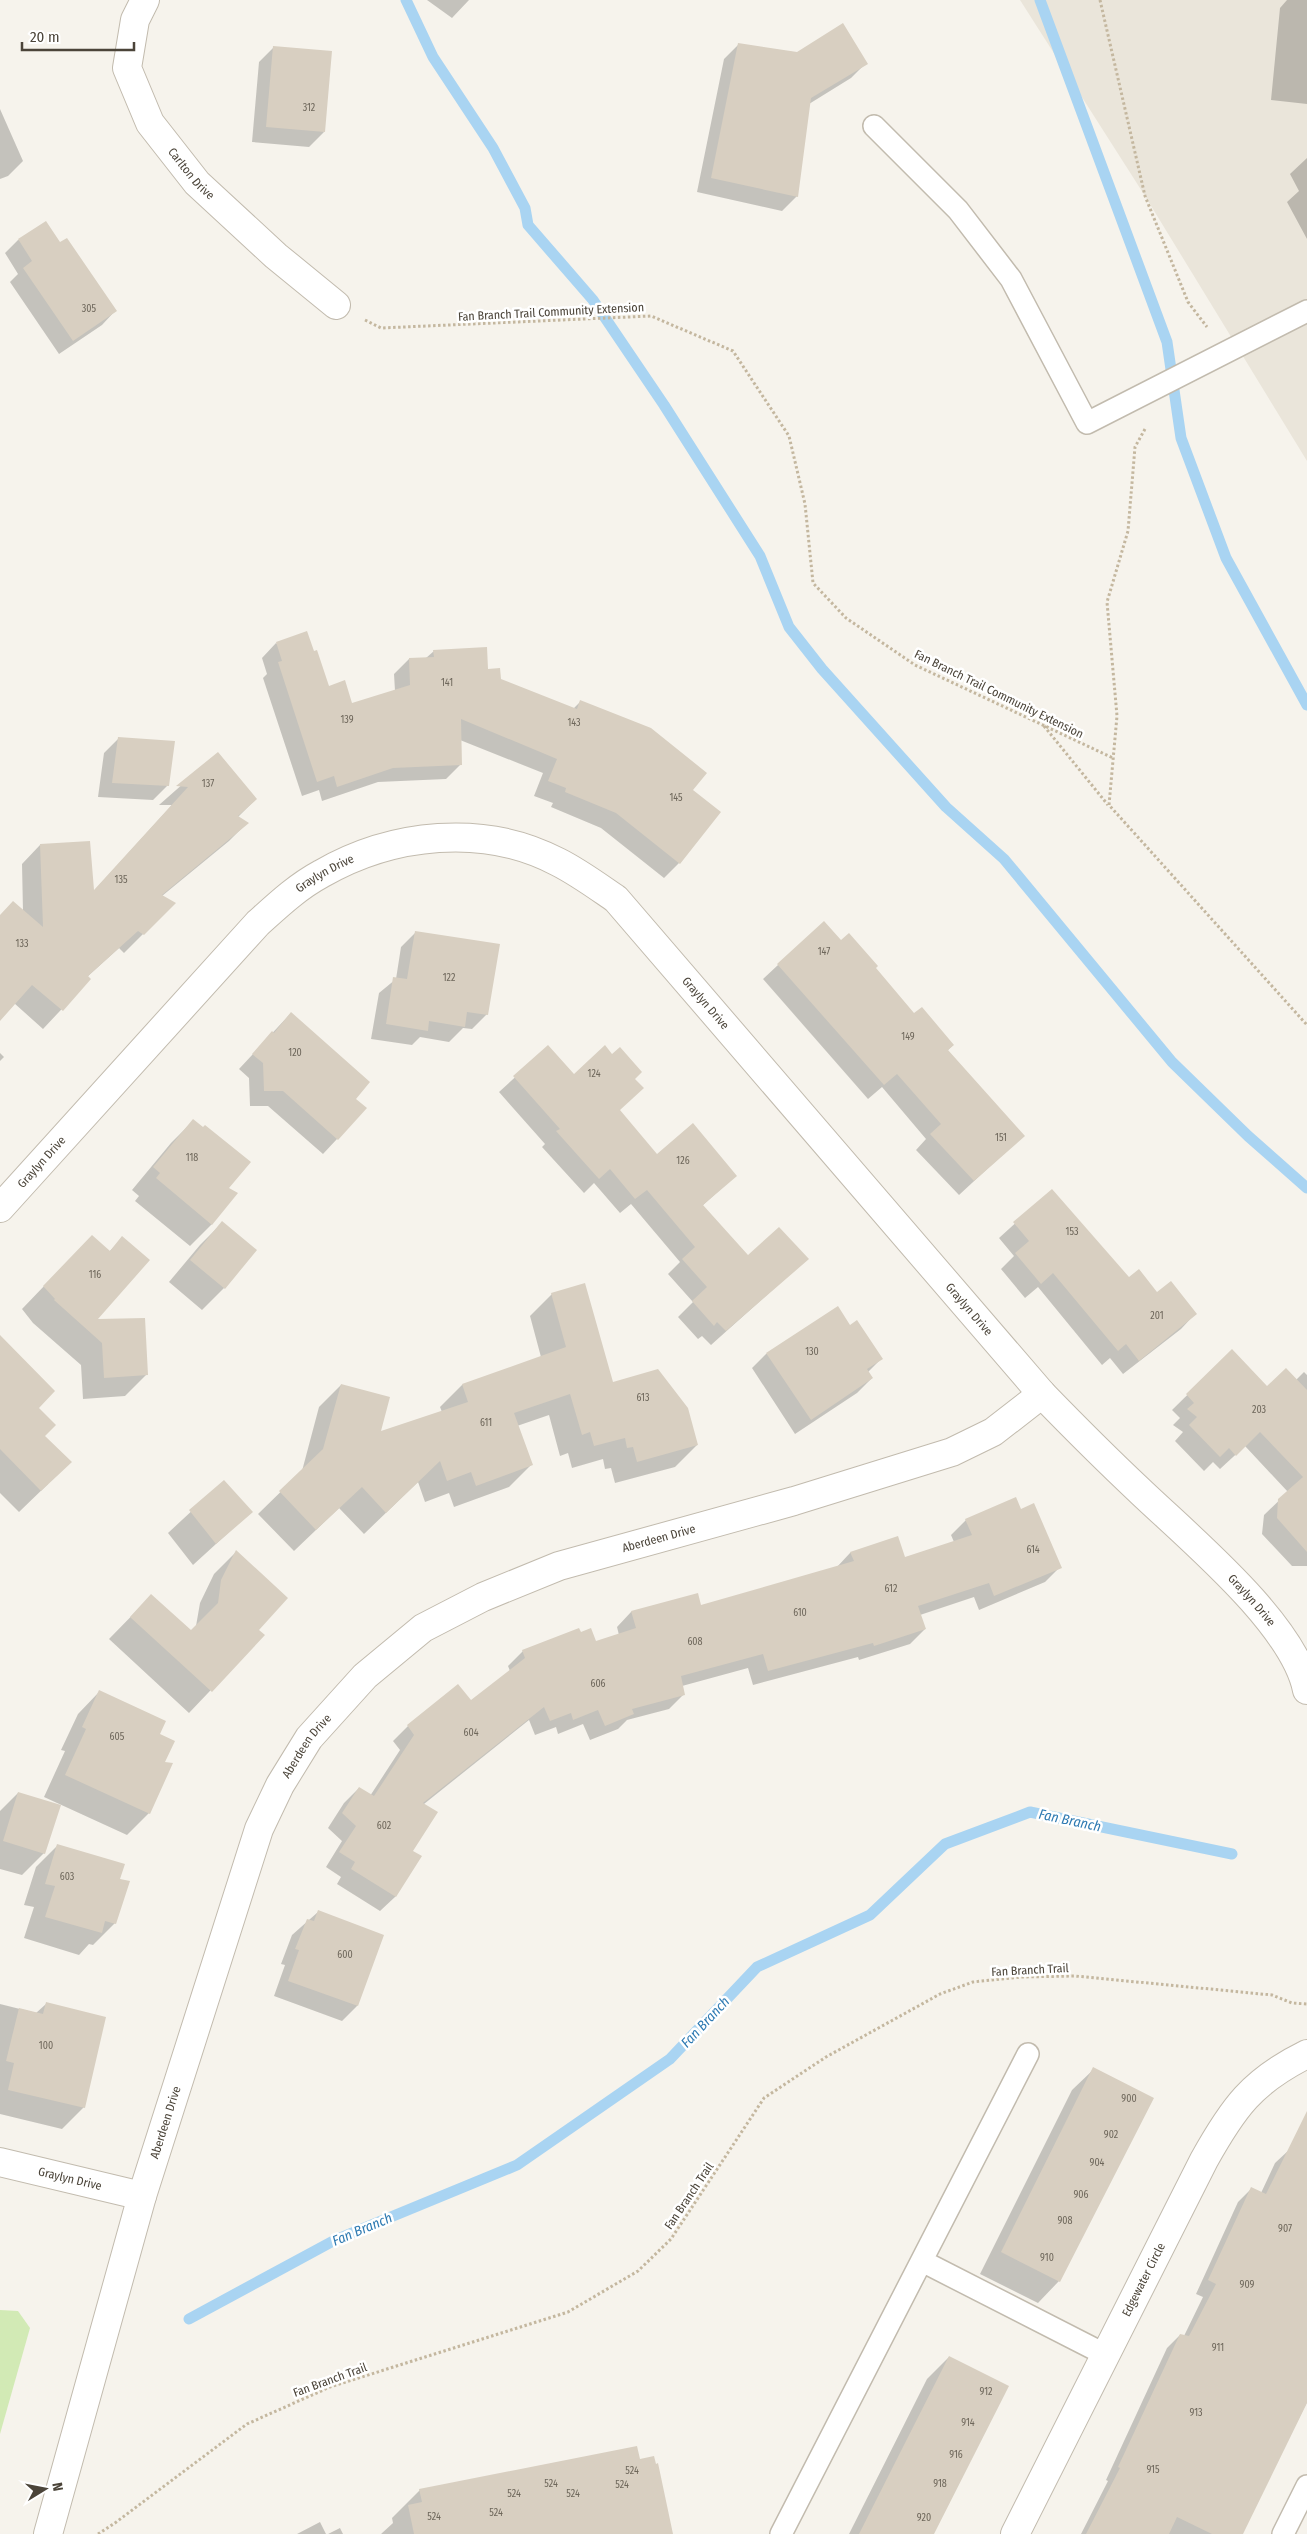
<svg xmlns="http://www.w3.org/2000/svg" width="1307" height="2534" font-family="'Fira Sans Condensed',sans-serif">
<style>
.residential{fill:#eae5da}
.green{fill:#d2eab5}
.shadow{fill:#0003}
.lines{fill:none;stroke-linecap:round;stroke-linejoin:round}
.stream{stroke:#a9d4f2;stroke-width:11}
.building{fill:#d8cfc1}
.service-casing{stroke:#c2bbae;stroke-width:24}
.minor-casing{stroke:#c2bbae;stroke-width:30}
.path{stroke:#c4b79f;stroke-width:3;stroke-dasharray:2.5 2.5;stroke-linecap:butt}
.service{stroke:#fff;stroke-width:21}
.minor{stroke:#fff;stroke-width:28}
.labels{text-anchor:middle;stroke-width:5;stroke-linejoin:round;paint-order:stroke}
.number-label{font-size:10px;fill:#6e675b}
.street-label{font-size:12px;fill:#4b4439;stroke:#fff}
.water-label{font-size:14px;font-style:italic;fill:#2e7ab2;stroke:#fff}
</style>
<rect width="100%" height="100%" fill="#f6f3ec"/>
<!-- residential -->
<path class="residential" d="M 1020,0 L 1307,0 L 1307,461 L 1145,196 Z"/>
<!-- green -->
<path class="green" d="M 0,2310 L 18,2311 L 30,2328 L 0,2434 Z"/>
<!-- shadow -->
<path class="shadow" d="M 427,0 L 469,0 L 452,18 Z
M 1287,0 L 1307,0 L 1307,104 L 1271,100 L 1280,8 Z
M 739,44 L 866,63 L 851,78 L 809,104 L 797,196 L 782,211 L 697,192 L 724,59 Z
M 274,47 L 324,132 L 309,147 L 252,142 L 259,62 Z
M 0,109 L 23,161 L 8,176 L 0,179 Z
M 1307,158 L 1307,239 L 1287,202 L 1299,191 L 1290,174 Z
M 18,240 L 60,244 L 115,311 L 102,325 L 59,354 L 10,282 L 18,274 L 5,253 Z
M 276,643 L 352,705 L 395,691 L 394,674 L 409,659 L 426,658 L 434,651 L 487,670 L 500,680 L 573,709 L 580,702 L 719,812 L 679,863 L 664,878 L 601,828 L 551,807 L 553,803 L 534,796 L 543,773 L 460,740 L 461,764 L 446,779 L 378,782 L 322,801 L 319,790 L 302,796 L 263,678 L 267,674 L 262,658 Z
M 119,738 L 168,785 L 153,800 L 98,797 L 104,753 Z
M 218,753 L 256,799 L 238,817 L 247,823 L 229,841 L 162,896 L 174,903 L 124,953 L 119,948 L 87,977 L 90,979 L 43,1029 L 14,1003 L 0,1019 L 0,916 L 23,912 L 22,864 L 40,845 L 93,892 L 172,805 L 159,805 Z
M 416,932 L 487,1014 L 472,1029 L 463,1028 L 449,1042 L 420,1037 L 412,1045 L 371,1039 L 379,993 L 396,979 L 401,947 Z
M 841,942 L 875,968 L 914,1015 L 953,1045 L 947,1051 L 1023,1136 L 959,1195 L 916,1150 L 926,1139 L 882,1087 L 868,1099 L 763,979 L 778,965 Z
M 291,1013 L 354,1099 L 337,1139 L 323,1154 L 268,1106 L 250,1106 L 249,1078 L 239,1069 Z
M 548,1047 L 574,1075 L 634,1079 L 619,1111 L 657,1156 L 735,1176 L 702,1206 L 748,1256 L 807,1259 L 711,1345 L 702,1336 L 698,1339 L 678,1317 L 693,1302 L 668,1274 L 680,1262 L 631,1204 L 620,1213 L 594,1183 L 584,1193 L 542,1147 L 545,1144 L 499,1092 Z
M 0,1053 L 4,1057 L 0,1061 Z
M 193,1121 L 227,1189 L 212,1224 L 190,1246 L 135,1201 L 139,1196 L 132,1190 L 171,1143 Z
M 1052,1190 L 1129,1279 L 1195,1314 L 1181,1329 L 1123,1374 L 1110,1358 L 1102,1365 L 1038,1287 L 1025,1298 L 1001,1269 L 1014,1256 L 999,1238 Z
M 222,1223 L 224,1288 L 202,1310 L 169,1282 L 200,1245 Z
M 122,1238 L 95,1321 L 147,1374 L 125,1396 L 83,1399 L 81,1365 L 33,1323 L 22,1309 L 70,1259 L 109,1252 Z
M 552,1294 L 612,1383 L 697,1445 L 675,1467 L 615,1483 L 611,1468 L 605,1469 L 603,1459 L 572,1468 L 568,1453 L 560,1456 L 549,1415 L 517,1426 L 531,1465 L 509,1487 L 454,1507 L 449,1493 L 425,1502 L 418,1482 L 364,1534 L 339,1508 L 294,1551 L 258,1514 L 302,1471 L 319,1407 L 341,1385 L 379,1433 L 442,1412 L 440,1407 L 462,1385 L 541,1357 L 530,1316 Z
M 850,1326 L 881,1359 L 868,1372 L 872,1378 L 857,1393 L 795,1434 L 752,1368 L 766,1354 Z
M 1232,1351 L 1267,1388 L 1296,1380 L 1304,1372 L 1307,1375 L 1307,1566 L 1292,1566 L 1262,1534 L 1264,1515 L 1288,1492 L 1245,1446 L 1220,1469 L 1213,1462 L 1204,1471 L 1175,1441 L 1183,1432 L 1173,1425 L 1180,1418 L 1172,1410 Z
M 0,1358 L 37,1408 L 44,1436 L 48,1484 L 19,1512 L 0,1493 Z
M 224,1481 L 251,1512 L 193,1565 L 168,1533 Z
M 1021,1510 L 1060,1567 L 1045,1582 L 979,1610 L 974,1597 L 920,1615 L 925,1629 L 910,1644 L 859,1660 L 858,1657 L 753,1685 L 748,1668 L 682,1686 L 684,1694 L 669,1709 L 627,1720 L 618,1729 L 590,1740 L 583,1724 L 558,1734 L 556,1727 L 535,1735 L 529,1720 L 424,1804 L 411,1852 L 420,1856 L 395,1897 L 380,1911 L 337,1884 L 341,1877 L 326,1867 L 342,1841 L 328,1828 L 344,1803 L 359,1788 L 370,1796 L 400,1750 L 393,1741 L 408,1726 L 458,1686 L 471,1702 L 510,1671 L 508,1666 L 523,1651 L 580,1634 L 595,1643 L 619,1635 L 617,1627 L 631,1612 L 700,1606 L 836,1568 L 850,1553 L 897,1538 L 904,1558 L 954,1542 L 951,1535 L 966,1520 Z
M 236,1552 L 257,1630 L 263,1635 L 189,1713 L 109,1639 L 151,1596 L 191,1631 L 196,1626 L 200,1603 L 214,1574 Z
M 99,1692 L 158,1734 L 164,1762 L 149,1813 L 127,1835 L 44,1797 L 65,1751 L 61,1750 L 78,1714 Z
M 18,1793 L 44,1853 L 22,1875 L 0,1869 L 0,1811 Z
M 58,1845 L 118,1880 L 115,1923 L 93,1945 L 89,1944 L 79,1955 L 24,1938 L 34,1907 L 24,1905 L 36,1867 Z
M 318,1912 L 383,1936 L 357,2006 L 342,2021 L 274,1996 L 285,1965 L 281,1964 L 292,1935 Z
M 0,2004 L 36,2013 L 46,2004 L 84,2107 L 62,2129 L 0,2114 Z
M 1094,2069 L 1059,2281 L 1038,2303 L 980,2274 L 1072,2090 Z
M 1307,2145 L 1307,2402 L 1240,2534 L 1081,2534 L 1108,2481 L 1106,2480 L 1167,2348 L 1180,2335 L 1184,2336 L 1203,2297 L 1196,2294 L 1238,2202 L 1251,2189 L 1261,2193 L 1275,2163 L 1289,2150 Z
M 949,2357 L 932,2534 L 849,2534 L 927,2379 Z
M 639,2461 L 672,2534 L 381,2534 L 393,2523 L 392,2518 L 420,2490 Z
M 320,2522 L 326,2534 L 297,2534 Z
M 340,2528 L 343,2534 L 328,2534 Z"/>
<g class="lines">
<!-- stream -->
<path class="stream" d="M 406,0 L 433,57 L 493,148 L 525,208 L 528,225 L 593,300 L 664,405 L 760,556 L 789,627 L 822,669 L 946,807 L 1004,859 L 1172,1062 L 1248,1136 L 1307,1188
M 1040,0 L 1167,342 L 1181,438 L 1226,558 L 1307,705
M 189,2319 L 335,2240 L 517,2165 L 670,2059 L 757,1967 L 870,1915 L 945,1844 L 1030,1812 L 1232,1854"/>
</g>
<!-- building -->
<path class="building" d="M 843,23 L 868,64 L 811,98 L 798,197 L 711,178 L 738,43 L 797,52 Z
M 273,46 L 332,51 L 325,132 L 266,127 Z
M 46,221 L 60,242 L 67,238 L 117,311 L 73,341 L 23,268 L 32,261 L 18,239 Z
M 307,631 L 314,651 L 317,650 L 329,686 L 345,680 L 352,703 L 410,685 L 409,658 L 434,657 L 433,650 L 487,647 L 488,669 L 500,668 L 501,679 L 577,709 L 580,700 L 651,728 L 707,773 L 693,790 L 721,812 L 680,864 L 616,813 L 565,792 L 566,788 L 548,781 L 557,759 L 461,719 L 462,765 L 393,768 L 337,787 L 334,776 L 317,782 L 278,662 L 282,661 L 276,642 Z
M 118,737 L 175,741 L 169,786 L 112,783 Z
M 218,752 L 257,799 L 238,816 L 249,823 L 162,895 L 176,903 L 144,935 L 138,931 L 88,976 L 91,979 L 63,1011 L 32,985 L 0,1021 L 0,915 L 13,901 L 43,927 L 40,844 L 90,841 L 94,890 L 188,787 L 176,786 Z
M 824,921 L 841,940 L 849,933 L 878,966 L 876,968 L 914,1013 L 922,1007 L 954,1045 L 948,1050 L 1025,1136 L 974,1181 L 930,1134 L 941,1124 L 897,1074 L 884,1085 L 777,964 Z
M 415,931 L 500,944 L 488,1015 L 467,1012 L 465,1027 L 429,1021 L 428,1031 L 386,1024 L 393,977 L 407,979 Z
M 291,1012 L 370,1082 L 356,1099 L 367,1108 L 338,1140 L 283,1091 L 264,1091 L 263,1063 L 252,1054 L 272,1031 L 274,1033 Z
M 548,1045 L 574,1074 L 605,1045 L 612,1054 L 620,1047 L 642,1072 L 635,1079 L 644,1088 L 620,1110 L 657,1154 L 693,1123 L 737,1176 L 703,1205 L 748,1255 L 779,1227 L 809,1259 L 726,1331 L 717,1322 L 714,1326 L 692,1301 L 707,1287 L 682,1259 L 695,1247 L 647,1190 L 635,1199 L 610,1169 L 599,1179 L 556,1131 L 560,1129 L 513,1076 Z
M 193,1119 L 203,1127 L 205,1125 L 251,1162 L 229,1188 L 238,1193 L 212,1225 L 156,1178 L 160,1173 L 153,1167 Z
M 1052,1189 L 1129,1277 L 1139,1269 L 1157,1292 L 1171,1281 L 1197,1314 L 1139,1361 L 1126,1344 L 1118,1351 L 1053,1273 L 1041,1284 L 1015,1253 L 1029,1241 L 1013,1222 Z
M 222,1221 L 257,1250 L 225,1289 L 190,1260 Z
M 92,1235 L 110,1251 L 122,1236 L 150,1260 L 98,1319 L 145,1318 L 148,1375 L 104,1378 L 102,1343 L 54,1300 L 55,1299 L 43,1286 Z
M 585,1283 L 613,1382 L 658,1369 L 688,1408 L 698,1445 L 637,1462 L 633,1447 L 627,1448 L 625,1438 L 594,1446 L 590,1432 L 582,1435 L 570,1394 L 514,1413 L 533,1465 L 476,1486 L 471,1472 L 447,1481 L 440,1461 L 386,1513 L 362,1487 L 316,1530 L 279,1491 L 323,1449 L 341,1384 L 390,1397 L 381,1431 L 468,1402 L 462,1384 L 566,1347 L 551,1293 Z
M 838,1306 L 850,1325 L 857,1320 L 883,1359 L 867,1369 L 873,1378 L 811,1420 L 766,1353 Z
M 0,1335 L 55,1391 L 39,1408 L 56,1425 L 45,1436 L 72,1462 L 41,1491 L 0,1449 Z
M 1232,1349 L 1267,1386 L 1286,1368 L 1307,1390 L 1307,1552 L 1277,1518 L 1278,1499 L 1303,1477 L 1260,1432 L 1236,1456 L 1229,1448 L 1220,1457 L 1189,1425 L 1197,1417 L 1187,1409 L 1194,1403 L 1186,1394 Z
M 224,1480 L 253,1512 L 216,1544 L 189,1510 Z
M 1016,1497 L 1021,1509 L 1034,1503 L 1062,1568 L 994,1596 L 989,1583 L 918,1606 L 926,1629 L 874,1646 L 873,1643 L 768,1671 L 763,1654 L 681,1676 L 685,1695 L 632,1709 L 634,1714 L 605,1726 L 598,1710 L 573,1720 L 571,1713 L 550,1721 L 544,1707 L 423,1803 L 438,1812 L 413,1851 L 422,1856 L 396,1897 L 351,1869 L 355,1862 L 339,1852 L 356,1826 L 342,1813 L 359,1787 L 374,1796 L 414,1735 L 407,1725 L 458,1684 L 471,1700 L 525,1658 L 522,1650 L 579,1628 L 581,1632 L 591,1628 L 596,1641 L 636,1628 L 631,1611 L 698,1593 L 701,1605 L 854,1561 L 850,1552 L 898,1536 L 905,1557 L 972,1535 L 965,1519 Z
M 236,1550 L 288,1598 L 259,1630 L 265,1635 L 212,1692 L 130,1617 L 151,1594 L 191,1630 L 218,1603 L 221,1580 Z
M 99,1690 L 166,1721 L 160,1734 L 175,1741 L 165,1762 L 173,1763 L 150,1814 L 65,1775 L 86,1729 L 82,1727 Z
M 18,1792 L 61,1805 L 45,1854 L 3,1841 Z
M 57,1844 L 125,1864 L 120,1879 L 130,1881 L 116,1924 L 105,1921 L 102,1933 L 45,1917 L 55,1886 L 45,1884 Z
M 318,1910 L 384,1935 L 358,2006 L 288,1981 L 299,1950 L 295,1949 L 307,1919 L 314,1921 Z
M 46,2002 L 106,2017 L 85,2108 L 8,2090 L 14,2063 L 6,2061 L 19,2008 L 43,2014 Z
M 1093,2067 L 1154,2098 L 1060,2282 L 1001,2252 Z
M 1307,2111 L 1307,2403 L 1243,2534 L 1212,2534 L 1177,2517 L 1169,2534 L 1086,2534 L 1120,2468 L 1118,2467 L 1180,2334 L 1189,2336 L 1216,2284 L 1208,2280 L 1251,2187 L 1266,2194 Z
M 949,2356 L 1009,2386 L 934,2534 L 859,2534 Z
M 637,2446 L 640,2459 L 654,2456 L 656,2464 L 658,2463 L 673,2534 L 414,2534 L 408,2505 L 422,2502 L 419,2489 Z"/>
<g class="lines">
<!-- service casing -->
<g class="service-casing">
<path id="service" d="M 874,126 L 958,210 L 1011,279 L 1087,423 L 1307,311
M 922,2261 L 1106,2355
M 781,2534 L 1028,2054
M 1283,2534 L 1307,2486"/>
</g>
<!-- minor casing -->
<g class="minor-casing">
<g id="minor">
<path id="s1" d="M 145,0 L 135,20 L 127,68 L 150,123 L 197,183 L 276,256 L 336,305"/>
<path id="s2" d="M 0,1208 L 258,923 C 278,905 297,887 321,874 C 392,833 484,823 558,862 C 578,872 597,886 616,899 L 1042,1394 C 1074,1427 1106,1459 1140,1491 C 1188,1537 1294,1624 1307,1690"/>
<path id="s3" d="M 0,2162 L 142,2196"/>
<path id="s4" d="M 48,2534 L 142,2196 L 259,1829 L 280,1785 L 309,1738 L 365,1676 L 423,1628 L 483,1597 L 559,1566 L 794,1501 L 952,1452 L 993,1432 L 1042,1394"/>
<path id="s5" d="M 1015,2534 L 1204,2160 C 1233,2108 1252,2081 1307,2054"/>
</g>
</g>
<!-- path -->
<path class="path" d="M 1100,0 L 1145,196 L 1188,302 L 1207,327
M 365,320 L 381,328 L 651,316 L 733,351 L 789,436 L 805,504 L 813,583 L 846,618 L 915,665 L 1113,758
M 1145,429 L 1135,447 L 1128,531 L 1107,602 L 1117,716 L 1109,805 L 1307,1025
M 1044,726 L 1108,805
M 98,2534 L 115,2523 L 247,2424 L 330,2387 L 568,2312 L 638,2271 L 671,2239 L 764,2098 L 826,2057 L 940,1994 L 973,1982 L 1021,1977 L 1075,1976 L 1272,1995 L 1292,2003 L 1307,2004"/>
<!-- service -->
<use href="#service" class="service"/>
<!-- minor -->
<use href="#minor" class="minor"/>
</g>
<g class="labels">
<!-- number labels -->
<g class="number-label">
<text x="309" y="111">312</text>
<text x="89" y="312">305</text>
<text x="447" y="686">141</text>
<text x="347" y="723">139</text>
<text x="574" y="726">143</text>
<text x="208" y="787">137</text>
<text x="676" y="801">145</text>
<text x="121" y="883">135</text>
<text x="22" y="947">133</text>
<text x="824" y="955">147</text>
<text x="449" y="981">122</text>
<text x="908" y="1040">149</text>
<text x="295" y="1056">120</text>
<text x="594" y="1077">124</text>
<text x="1001" y="1141">151</text>
<text x="192" y="1161">118</text>
<text x="683" y="1164">126</text>
<text x="1072" y="1235">153</text>
<text x="95" y="1278">116</text>
<text x="1157" y="1319">201</text>
<text x="812" y="1355">130</text>
<text x="643" y="1401">613</text>
<text x="1259" y="1413">203</text>
<text x="486" y="1426">611</text>
<text x="1033" y="1553">614</text>
<text x="891" y="1592">612</text>
<text x="800" y="1616">610</text>
<text x="695" y="1645">608</text>
<text x="598" y="1687">606</text>
<text x="471" y="1736">604</text>
<text x="117" y="1740">605</text>
<text x="384" y="1829">602</text>
<text x="67" y="1880">603</text>
<text x="345" y="1958">600</text>
<text x="46" y="2049">100</text>
<text x="1129" y="2102">900</text>
<text x="1111" y="2138">902</text>
<text x="1097" y="2166">904</text>
<text x="1081" y="2198">906</text>
<text x="1065" y="2224">908</text>
<text x="1285" y="2232">907</text>
<text x="1047" y="2261">910</text>
<text x="1247" y="2288">909</text>
<text x="1218" y="2351">911</text>
<text x="986" y="2395">912</text>
<text x="1196" y="2416">913</text>
<text x="968" y="2426">914</text>
<text x="956" y="2458">916</text>
<text x="1153" y="2473">915</text>
<text x="632" y="2474">524</text>
<text x="551" y="2487">524</text>
<text x="940" y="2487">918</text>
<text x="622" y="2488">524</text>
<text x="514" y="2497">524</text>
<text x="573" y="2497">524</text>
<text x="496" y="2516">524</text>
<text x="434" y="2520">524</text>
<text x="924" y="2521">920</text>
</g>
<!-- street labels -->
<g class="street-label">
<text dy="4" stroke="none"><textPath href="#s1" startOffset="196">Carlton Drive</textPath></text>
<text transform="translate(551 312) rotate(-3)" y="4">Fan Branch Trail Community Extension</text>
<text transform="translate(999 694) rotate(26)" y="4">Fan Branch Trail Community Extension</text>
<text dy="4" stroke="none"><textPath href="#s2" startOffset="468">Graylyn Drive</textPath></text>
<text dy="4" stroke="none"><textPath href="#s2" startOffset="918">Graylyn Drive</textPath></text>
<text dy="4" stroke="none"><textPath href="#s2" startOffset="62">Graylyn Drive</textPath></text>
<text dy="4" stroke="none"><textPath href="#s2" startOffset="1322">Graylyn Drive</textPath></text>
<text dy="4" stroke="none"><textPath href="#s4" startOffset="1252">Aberdeen Drive</textPath></text>
<text dy="4" stroke="none"><textPath href="#s2" startOffset="1728">Graylyn Drive</textPath></text>
<text dy="4" stroke="none"><textPath href="#s4" startOffset="832">Aberdeen Drive</textPath></text>
<text transform="translate(1030 1970) rotate(-3)" y="4">Fan Branch Trail</text>
<text dy="4" stroke="none"><textPath href="#s4" startOffset="428">Aberdeen Drive</textPath></text>
<text dy="4" stroke="none"><textPath href="#s3" startOffset="72">Graylyn Drive</textPath></text>
<text transform="translate(689 2196) rotate(-56)" y="4">Fan Branch Trail</text>
<text dy="4" stroke="none"><textPath href="#s5" startOffset="285">Edgewater Circle</textPath></text>
<text transform="translate(330 2380) rotate(-20)" y="4">Fan Branch Trail</text>
</g>
<!-- water labels -->
<g class="water-label">
<text transform="translate(1070 1820) rotate(12)" y="5">Fan Branch</text>
<text transform="translate(705 2022) rotate(-47)" y="5">Fan Branch</text>
<text transform="translate(362 2229) rotate(-23)" y="5">Fan Branch</text>
</g>
</g>
<!-- north arrow -->
<g transform="translate(45 2489) rotate(80)" stroke="#ffffff" stroke-width="4" paint-order="stroke">
<path d="M0-4L9 19L0 12L-9 19Z" fill="#4b4439"/>
<text y="-8" font-size="14" font-weight="bold" text-anchor="middle" fill="#4b4439">N</text>
</g>
<!-- scale -->
<path d="M22 42v8h112v-8" fill="none" stroke="#4b4439" stroke-width="2.5"/>
<text x="30" y="42" font-size="15" fill="#4b4439" stroke="#ffffff" stroke-width="4" paint-order="stroke">20 m</text>
</svg>
